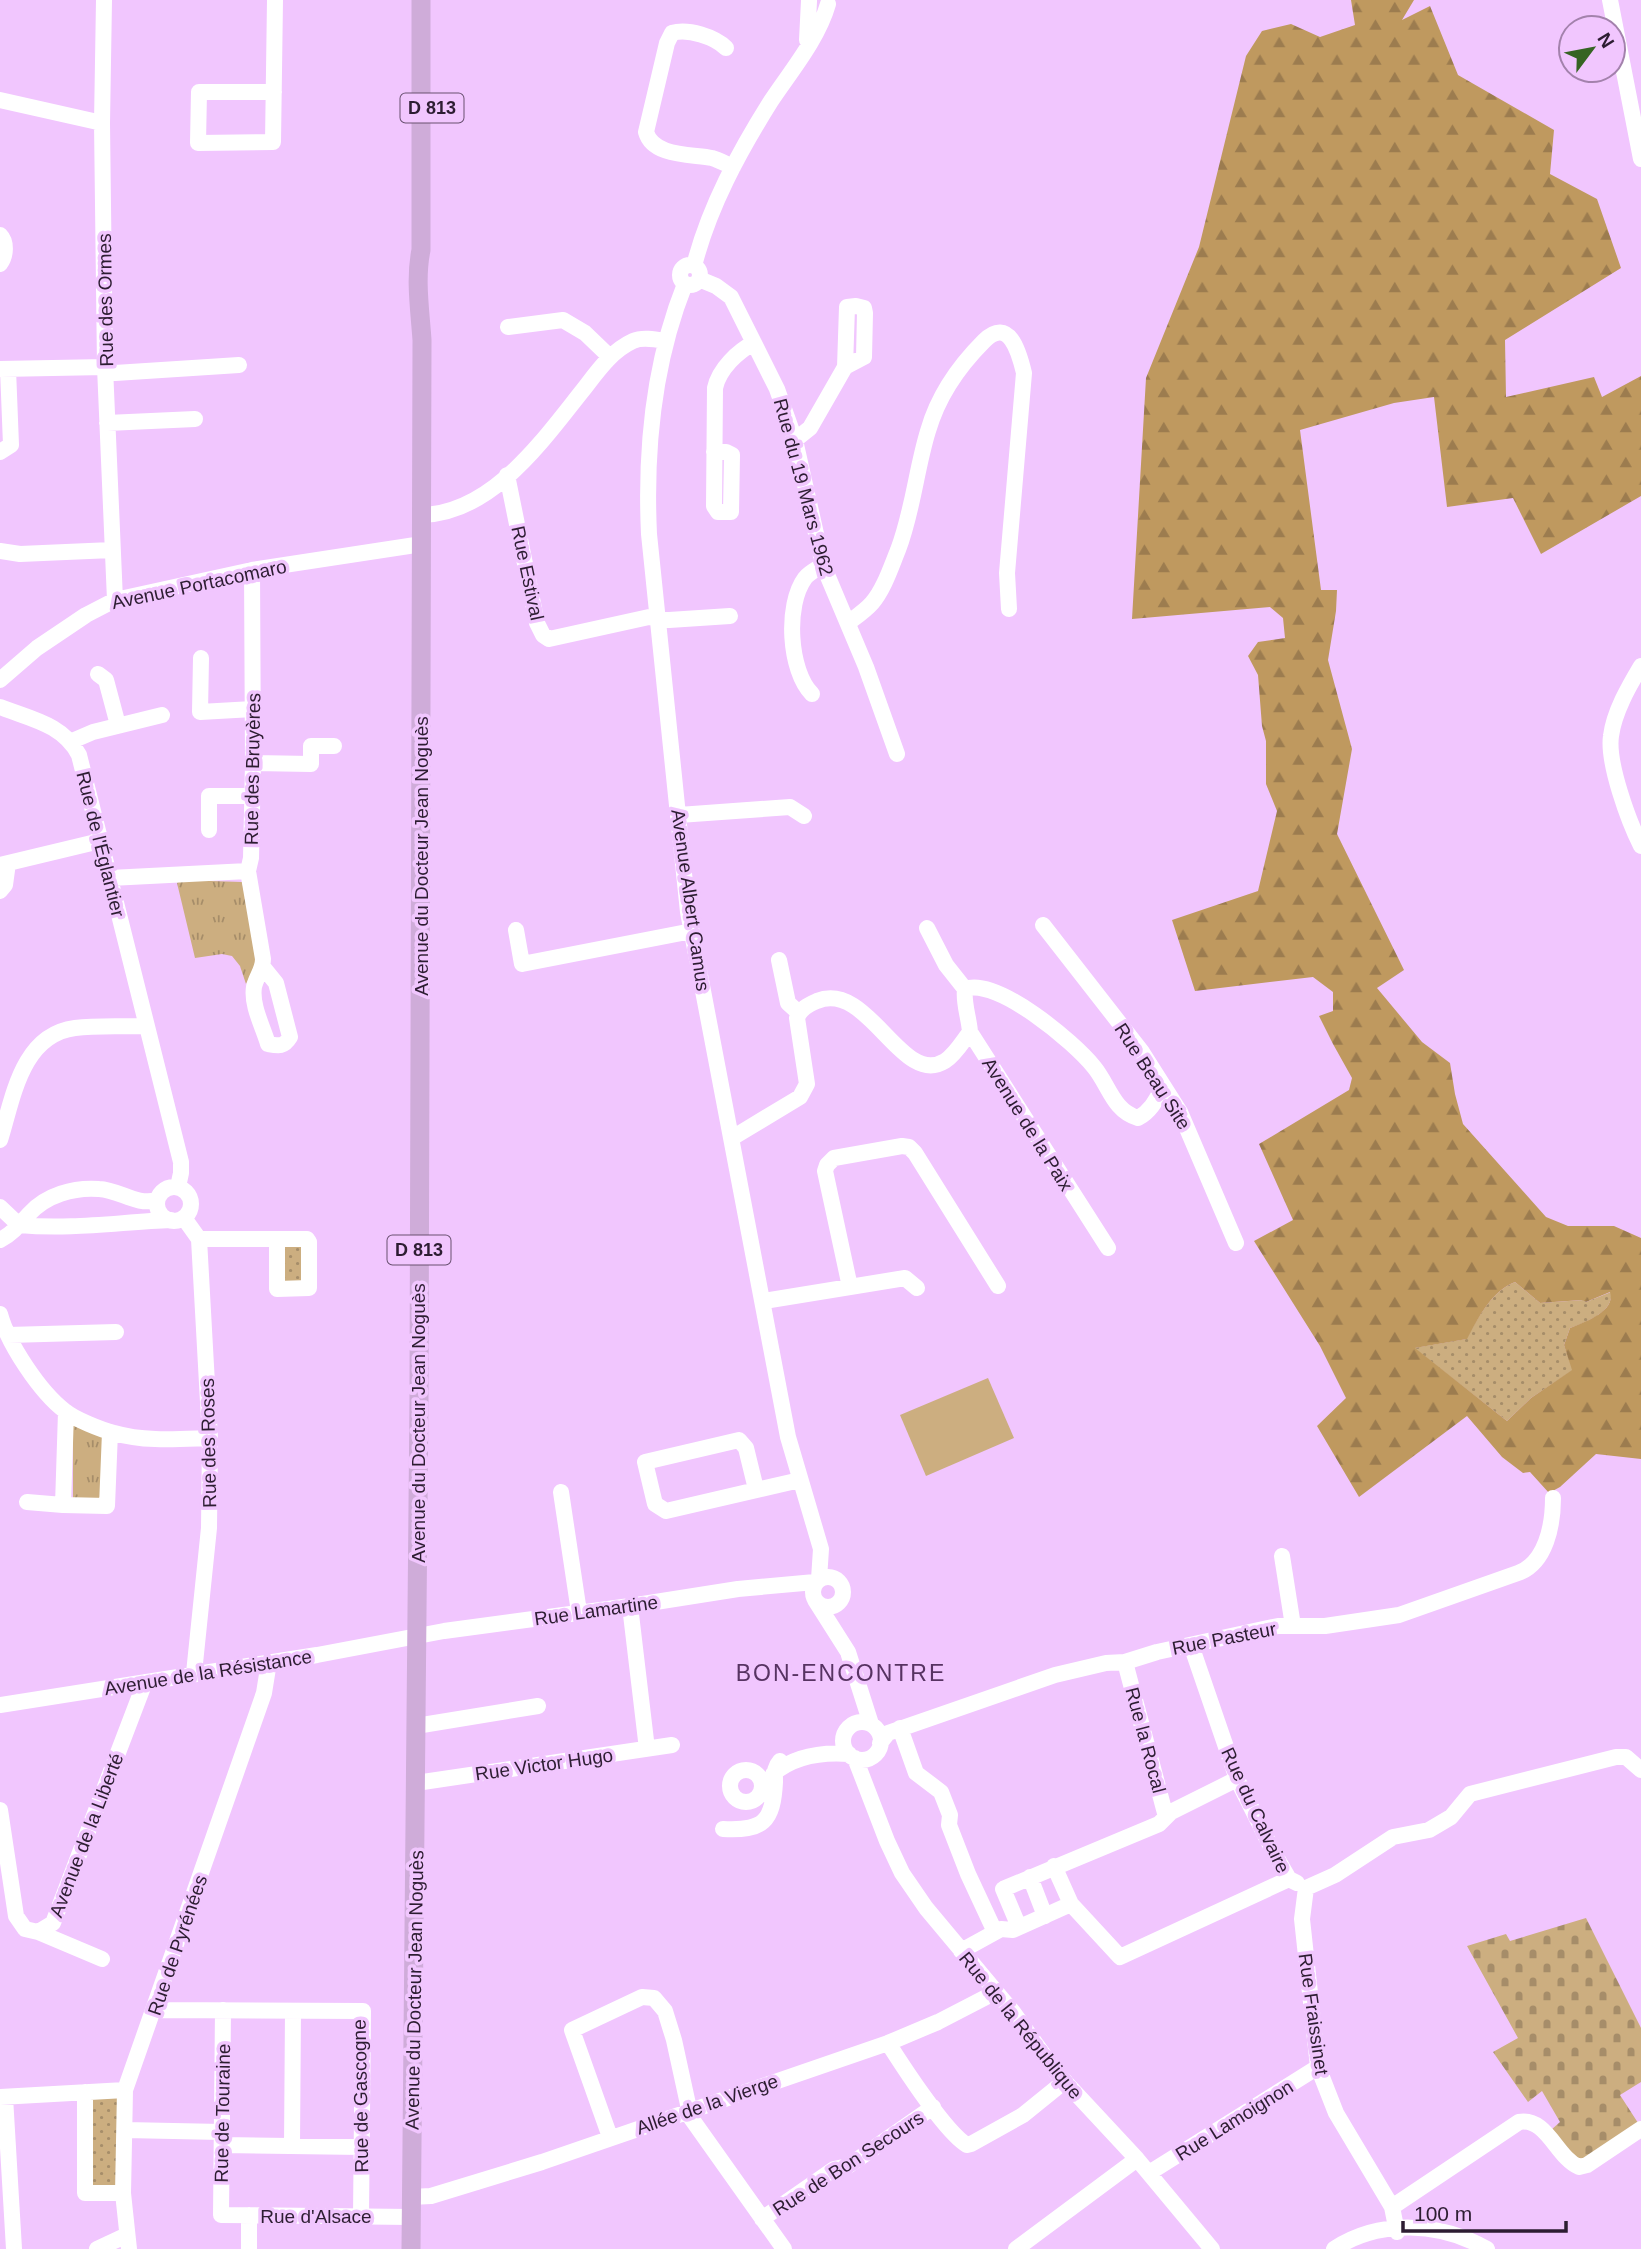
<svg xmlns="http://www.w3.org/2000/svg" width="1641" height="2249" font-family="Helvetica,sans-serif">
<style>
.grass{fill:url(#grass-dots)}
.forest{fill:url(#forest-firs);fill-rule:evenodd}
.cemetery{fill:url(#cemetery-stones)}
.park{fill:url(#park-tufts)}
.garden{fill:#ccae80}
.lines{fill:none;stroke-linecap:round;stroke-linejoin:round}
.minor{stroke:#fff;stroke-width:16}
.major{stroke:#cfacd9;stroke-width:19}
.labels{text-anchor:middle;stroke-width:7;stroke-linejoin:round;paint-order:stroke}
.shield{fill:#f1c6fe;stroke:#68506f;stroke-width:2}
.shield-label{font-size:18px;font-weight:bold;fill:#2d1d32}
.street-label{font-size:19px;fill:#2d1d32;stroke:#f1c6fe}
.quarter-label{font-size:23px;letter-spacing:2px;fill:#573362;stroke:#f1c6fe}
</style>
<defs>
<pattern id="grass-dots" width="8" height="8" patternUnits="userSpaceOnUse" patternTransform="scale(1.75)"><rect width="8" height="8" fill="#ccae80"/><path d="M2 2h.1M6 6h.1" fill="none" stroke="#a68d69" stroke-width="1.8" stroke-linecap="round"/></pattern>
<pattern id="forest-firs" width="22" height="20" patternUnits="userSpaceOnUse" patternTransform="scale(1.75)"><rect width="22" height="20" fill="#bf995f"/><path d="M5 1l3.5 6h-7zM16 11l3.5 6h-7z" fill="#9c7c4f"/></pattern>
<pattern id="cemetery-stones" width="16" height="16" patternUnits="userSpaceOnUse" patternTransform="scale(1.75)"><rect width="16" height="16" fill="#ccae80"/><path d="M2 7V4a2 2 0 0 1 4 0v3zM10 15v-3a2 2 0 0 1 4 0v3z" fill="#a68d69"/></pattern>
<pattern id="park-tufts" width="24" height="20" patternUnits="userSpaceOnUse" patternTransform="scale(1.75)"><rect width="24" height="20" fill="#ccae80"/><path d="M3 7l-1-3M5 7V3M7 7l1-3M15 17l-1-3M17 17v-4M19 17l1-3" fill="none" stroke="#a68d69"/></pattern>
</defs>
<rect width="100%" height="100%" fill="#f1c6fe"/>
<!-- grass -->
<path class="grass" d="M 282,1245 L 304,1245 L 304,1283 L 282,1283 Z
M 1515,1282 L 1540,1303 L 1583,1300 L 1586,1302 L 1611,1292 C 1614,1312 1586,1322 1570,1328 L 1564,1345 L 1573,1370 L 1531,1398 L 1507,1421 L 1414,1348 L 1466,1339 C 1478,1319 1491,1291 1515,1282 Z
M 117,2096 L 119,2189 L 90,2188 L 91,2099 Z"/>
<!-- forest -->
<path class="forest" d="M 1351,0 L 1414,0 L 1402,20 L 1430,6 L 1458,75 L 1554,130 L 1550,174 L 1597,199 L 1621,268 L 1505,340 L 1506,397 L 1594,377 L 1602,397 L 1641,376 L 1641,496 L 1541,554 L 1513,498 L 1447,507 L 1434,397 L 1394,403 L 1300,430 L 1321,590 L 1337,590 L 1336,611 L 1328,660 L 1352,749 L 1337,834 L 1404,970 L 1377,988 L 1422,1042 L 1450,1063 L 1455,1094 L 1463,1124 L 1546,1217 L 1568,1226 L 1614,1226 L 1641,1238 L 1641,1459 L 1596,1454 L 1560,1487 L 1549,1493 L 1530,1472 L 1523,1473 L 1502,1457 L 1467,1416 L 1359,1497 L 1317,1426 L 1346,1398 L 1320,1346 L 1254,1241 L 1293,1220 L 1259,1144 L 1349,1090 L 1352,1078 L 1333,1044 L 1319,1016 L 1333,1011 L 1333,992 L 1313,977 L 1195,991 L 1172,920 L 1258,891 L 1277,811 L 1266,784 L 1266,741 L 1262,726 L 1258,675 L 1248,656 L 1258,642 L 1285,638 L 1283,618 L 1270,607 L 1132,619 L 1146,378 L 1199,247 L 1246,56 L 1262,31 L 1291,24 L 1320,37 L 1355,25 ZM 1515,1282 L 1540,1303 L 1582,1300 L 1586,1302 L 1610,1292 C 1616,1311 1585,1322 1570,1328 L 1564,1345 L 1572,1370 L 1531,1398 L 1507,1421 L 1415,1348 L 1467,1339 C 1478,1319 1491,1291 1515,1282 Z"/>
<!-- cemetery -->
<path class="cemetery" d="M 1586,1918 L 1641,2028 L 1641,2082 L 1620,2095 L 1640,2126 L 1588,2161 L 1576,2161 L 1551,2130 L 1560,2122 L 1542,2091 L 1528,2102 L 1493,2052 L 1518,2038 L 1467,1946 L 1506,1934 L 1510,1941 Z"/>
<!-- park -->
<path class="park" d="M 180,880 L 242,882 L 259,959 L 246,984 L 240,966 L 232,956 L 222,954 L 195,958 L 177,883 Z
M 73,1423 L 104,1436 L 102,1500 L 73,1501 Z"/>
<!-- garden -->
<path class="garden" d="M 988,1378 L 1014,1438 L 926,1476 L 900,1415 Z"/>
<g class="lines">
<!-- minor -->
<path class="minor" d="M 104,0 L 102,123 L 105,367 L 115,600
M 1610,0 L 1641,159
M 807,40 L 809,1
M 726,48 C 715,37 688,28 672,33 L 667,43 L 646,132 C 653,157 692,154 712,158 C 719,160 726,164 733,167
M 274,92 L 199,92 L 198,143 L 273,142 L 275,0
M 0,100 L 102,123
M 0,235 C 7,242 6,256 0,264
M680 275a10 10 0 1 1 20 0a10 10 0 1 1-20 0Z
M 694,266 C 709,207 739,152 771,101 C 791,71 818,39 828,4
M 699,279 L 716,286 L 731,297 L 777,389 L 795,440 L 823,565 L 866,667 L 897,754
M 685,284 C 653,364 645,448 649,534 L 688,912 L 788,1437 L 821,1549 L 819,1579
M 508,327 L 563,320 L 585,333 L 610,357
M 0,369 L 105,367 L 115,373 L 239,365
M 107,423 L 195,419
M 795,440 L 810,428 L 845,367 L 847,307 L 856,306 L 864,308 L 865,313 L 864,357 L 845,367
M 0,452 L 11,445 L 8,369
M 714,452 L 726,452 L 732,455 L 731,512 L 718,512 L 714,506 L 715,388 C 719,369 738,351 754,343
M 507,475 L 537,623 L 543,635 L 549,639 L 649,617 L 669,620 L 730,616
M 421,515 C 492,514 543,440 583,390 C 597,372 611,351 633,341 C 642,337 654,339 665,341
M 0,551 L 20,554 L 112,550
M 848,623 C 856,617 866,610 872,603 C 884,589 891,567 898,550 C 913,511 916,470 928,431 C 938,396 959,366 984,341 C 1009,316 1019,352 1024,373 L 1007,573 L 1009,609
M 201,658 L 200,712 L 253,709
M 1641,666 C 1629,686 1614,712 1611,736 C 1607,763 1629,822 1641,846
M 98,674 L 106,680 L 118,725
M 0,680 L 37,648 L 86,615 L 115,600 L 252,570 L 422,544
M 812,694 C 789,671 785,605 805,578 C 810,572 817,569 823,565
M 0,707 C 30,719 63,724 79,755 L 181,1162 L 181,1173 L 178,1187
M 72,741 L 93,732 L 162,715
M 253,763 L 311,764 L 311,746 L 334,746
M 679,815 L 790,807 L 804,816
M 209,830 L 209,796 L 251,796
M 0,865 L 100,841
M 248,871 L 263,959 C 263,970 256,977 254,987 C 251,1005 263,1027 268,1044 C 279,1046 284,1047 290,1037 L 276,983 L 263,967
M 110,878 L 248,871 L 251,858 L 253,763 L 252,570
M 0,891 L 5,885 L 8,863
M 1043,925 L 1142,1052 L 1180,1112 L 1236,1243
M 927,928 L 946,965 L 965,989
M 516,930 L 522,964 L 692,931
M 779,960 L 788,1003 L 799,1013
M 732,1138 L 800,1097 L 807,1084 L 797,1018 C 800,1009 808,1005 817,1001 C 869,980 901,1088 945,1061 C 955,1055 963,1041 970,1032
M 0,1140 C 13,1099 21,1035 75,1028 C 98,1025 123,1027 146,1026
M157 1204a17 17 0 1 1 34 0a17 17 0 1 1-34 0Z
M 0,1207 L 19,1225
M 184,1218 L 199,1239 L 210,1438 L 209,1528 L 194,1673
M 19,1225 C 70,1230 120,1222 171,1220
M 199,1239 L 307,1239 L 309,1242 L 309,1288 L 277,1289 L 277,1239
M 0,1240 C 12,1234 20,1224 29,1214 C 46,1195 74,1187 99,1189 C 120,1190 136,1206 157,1200
M 1108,1248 L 970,1032 C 969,1018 963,1002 965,989 C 997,977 1074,1042 1094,1067 C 1109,1085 1113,1111 1138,1118 C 1151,1111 1156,1100 1163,1087
M 850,1287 L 905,1278 L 917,1288
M 764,1301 L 850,1287 L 825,1171 L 827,1165 L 834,1158 L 902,1146 L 909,1147 L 915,1153 L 998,1286
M 0,1314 C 8,1344 40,1392 65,1411 C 74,1419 102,1430 114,1433 C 145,1442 179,1439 210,1438
M 8,1335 L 116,1332
M 66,1412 L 63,1505 L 107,1506 L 110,1432
M 756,1489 L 746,1448 L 739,1440 L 645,1462 L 655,1504 L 666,1511 L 800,1480
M 561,1492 L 579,1612
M 27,1502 L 63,1505
M 1282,1556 L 1293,1626
M813 1592a15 15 0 1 1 30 0a15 15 0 1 1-30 0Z
M 815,1600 L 848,1652 L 871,1724
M 630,1606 L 647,1749
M 1191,1645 L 1237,1779 L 1274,1853 L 1289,1879 L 1297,1883
M 1125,1662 L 1166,1817
M 0,1705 L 317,1655 L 444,1631 L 630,1606 L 738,1589 L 815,1582
M843 1741a19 19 0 1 1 38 0a19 19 0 1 1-38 0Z
M 416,1726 L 538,1706
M 900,1728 L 916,1773 L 941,1792 L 950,1815 L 949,1825 L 968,1874 L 995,1932
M 880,1743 L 888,1733 L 1055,1675 L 1106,1663 L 1125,1662 L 1157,1652 L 1278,1626 L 1325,1626 L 1399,1615 L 1518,1573 C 1546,1563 1553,1525 1553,1498
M 855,1758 L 887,1841 L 902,1873 L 926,1908 L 1013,2012 L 1056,2072 L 1137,2159 L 1212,2249
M730 1786a16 16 0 1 1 32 0a16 16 0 1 1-32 0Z
M 773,1774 C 794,1756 822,1752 849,1754
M 416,1783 L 672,1745
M 0,1810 L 16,1916 L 25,1929 L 38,1932 L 53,1923 L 145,1682
M 723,1829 C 763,1831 773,1822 775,1782 C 775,1772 774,1768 780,1761
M 1054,1866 L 1071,1904
M 1030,1877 L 1045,1916
M 1306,1888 L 1335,1875 L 1393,1837 L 1429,1830 L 1451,1817 L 1470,1794 L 1616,1757 L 1626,1757 L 1641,1770
M 1306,1888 L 1302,1919 L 1318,2067 L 1336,2113 L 1392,2207
M 1019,1927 L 1003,1889 L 1159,1824 L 1171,1812 L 1237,1779
M 38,1932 L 102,1959
M 961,1951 L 1001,1929 L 1013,1930 L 1071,1904 L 1120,1957 L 1289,1879
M 154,2010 L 363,2011 L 361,2216
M 223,2010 L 221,2215 L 411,2217
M 888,2043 C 902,2065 946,2133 967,2145 L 971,2144 L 1023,2115 L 1065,2081
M 85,2092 L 85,2193 L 123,2193
M 0,2097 L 125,2090
M 5,2097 L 14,2249
M 125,2130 L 222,2132
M 610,2137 L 572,2030 L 642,1997 L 654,1998 L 665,2011 L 674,2040 L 691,2118 L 784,2249
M 222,2145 L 362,2147
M 292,2146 L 293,2011
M 1149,2173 L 1318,2067
M 411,2197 L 431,2196 L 542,2162 L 888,2043 L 938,2022 L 996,1992
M 762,2219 L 834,2169 L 848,2166 L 933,2107
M 1397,2232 L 1392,2207 L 1519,2122 C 1547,2117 1556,2157 1579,2167 L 1587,2165 L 1641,2129
M 97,2249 L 127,2235
M 129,2249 L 123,2193 L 125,2090 L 264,1693 L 269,1662
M 249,2249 L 249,2215
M 1016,2249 L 1137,2159
M 1334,2249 C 1380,2219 1440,2222 1487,2249"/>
<!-- major -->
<path class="major" d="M 411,2249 L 419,1400 L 422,340 C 420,310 415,279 421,250 L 421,0"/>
</g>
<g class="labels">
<!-- shield labels -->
<g class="shield">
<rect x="400.5" y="93.5" width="63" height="29" rx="5"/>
<rect x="387.5" y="1235.5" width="63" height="29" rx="5"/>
</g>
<g class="shield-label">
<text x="432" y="114">D 813</text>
<text x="419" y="1256">D 813</text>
</g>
<!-- street labels -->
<g class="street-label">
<text transform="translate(105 300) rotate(-91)" y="7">Rue des Ormes</text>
<text transform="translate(804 487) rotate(75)" y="7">Rue du 19 Mars 1962</text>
<text transform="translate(528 573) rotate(78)" y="7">Rue Estival</text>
<text transform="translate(199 584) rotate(-12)" y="7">Avenue Portacomaro</text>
<text transform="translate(252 769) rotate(-89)" y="7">Rue des Bruyères</text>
<text transform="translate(101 844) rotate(76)" y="7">Rue de l'Églantier</text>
<text transform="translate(421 856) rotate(-90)" y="7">Avenue du Docteur Jean Noguès</text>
<text transform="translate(691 900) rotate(82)" y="7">Avenue Albert Camus</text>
<text transform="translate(1153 1076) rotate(57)" y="7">Rue Beau Site</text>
<text transform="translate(1028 1124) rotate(58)" y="7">Avenue de la Paix</text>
<text transform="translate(418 1423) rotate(-90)" y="7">Avenue du Docteur Jean Noguès</text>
<text transform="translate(208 1443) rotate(-91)" y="7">Rue des Roses</text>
<text transform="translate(596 1610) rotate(-8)" y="7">Rue Lamartine</text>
<text transform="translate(1224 1638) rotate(-11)" y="7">Rue Pasteur</text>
<text transform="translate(208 1672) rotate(-9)" y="7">Avenue de la Résistance</text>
<text transform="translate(1146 1740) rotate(75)" y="7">Rue la Rocal</text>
<text transform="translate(544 1764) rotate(-8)" y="7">Rue Victor Hugo</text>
<text transform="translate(1256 1810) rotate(65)" y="7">Rue du Calvaire</text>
<text transform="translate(86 1835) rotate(-69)" y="7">Avenue de la Liberté</text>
<text transform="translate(177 1945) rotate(-71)" y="7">Rue de Pyrénées</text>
<text transform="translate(414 1990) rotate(-89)" y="7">Avenue du Docteur Jean Noguès</text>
<text transform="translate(1314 2014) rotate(82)" y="7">Rue Fraissinet</text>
<text transform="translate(1021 2025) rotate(51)" y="7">Rue de la République</text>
<text transform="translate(360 2096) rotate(-91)" y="7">Rue de Gascogne</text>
<text transform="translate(707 2104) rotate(-19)" y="7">Allée de la Vierge</text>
<text transform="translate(222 2113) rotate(-89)" y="7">Rue de Touraine</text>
<text transform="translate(1234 2120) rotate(-32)" y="7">Rue Lamoignon</text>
<text transform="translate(848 2163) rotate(-33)" y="7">Rue de Bon Secours</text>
<text x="316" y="2223">Rue d'Alsace</text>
</g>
<!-- quarter labels -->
<g class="quarter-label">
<text x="841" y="1681">BON-ENCONTRE</text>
</g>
</g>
<!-- north arrow -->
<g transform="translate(1592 49) rotate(58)"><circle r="33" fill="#f1c6fe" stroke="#a382ac" stroke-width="2"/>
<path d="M0-5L12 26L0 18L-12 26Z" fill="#366423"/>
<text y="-10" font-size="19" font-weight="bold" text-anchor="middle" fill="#2d1d32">N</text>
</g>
<!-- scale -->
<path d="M1403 2221v10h163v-10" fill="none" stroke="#2d1d32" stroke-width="3.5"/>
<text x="1414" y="2221" font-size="21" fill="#2d1d32" stroke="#f1c6fe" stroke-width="5" paint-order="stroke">100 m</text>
</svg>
